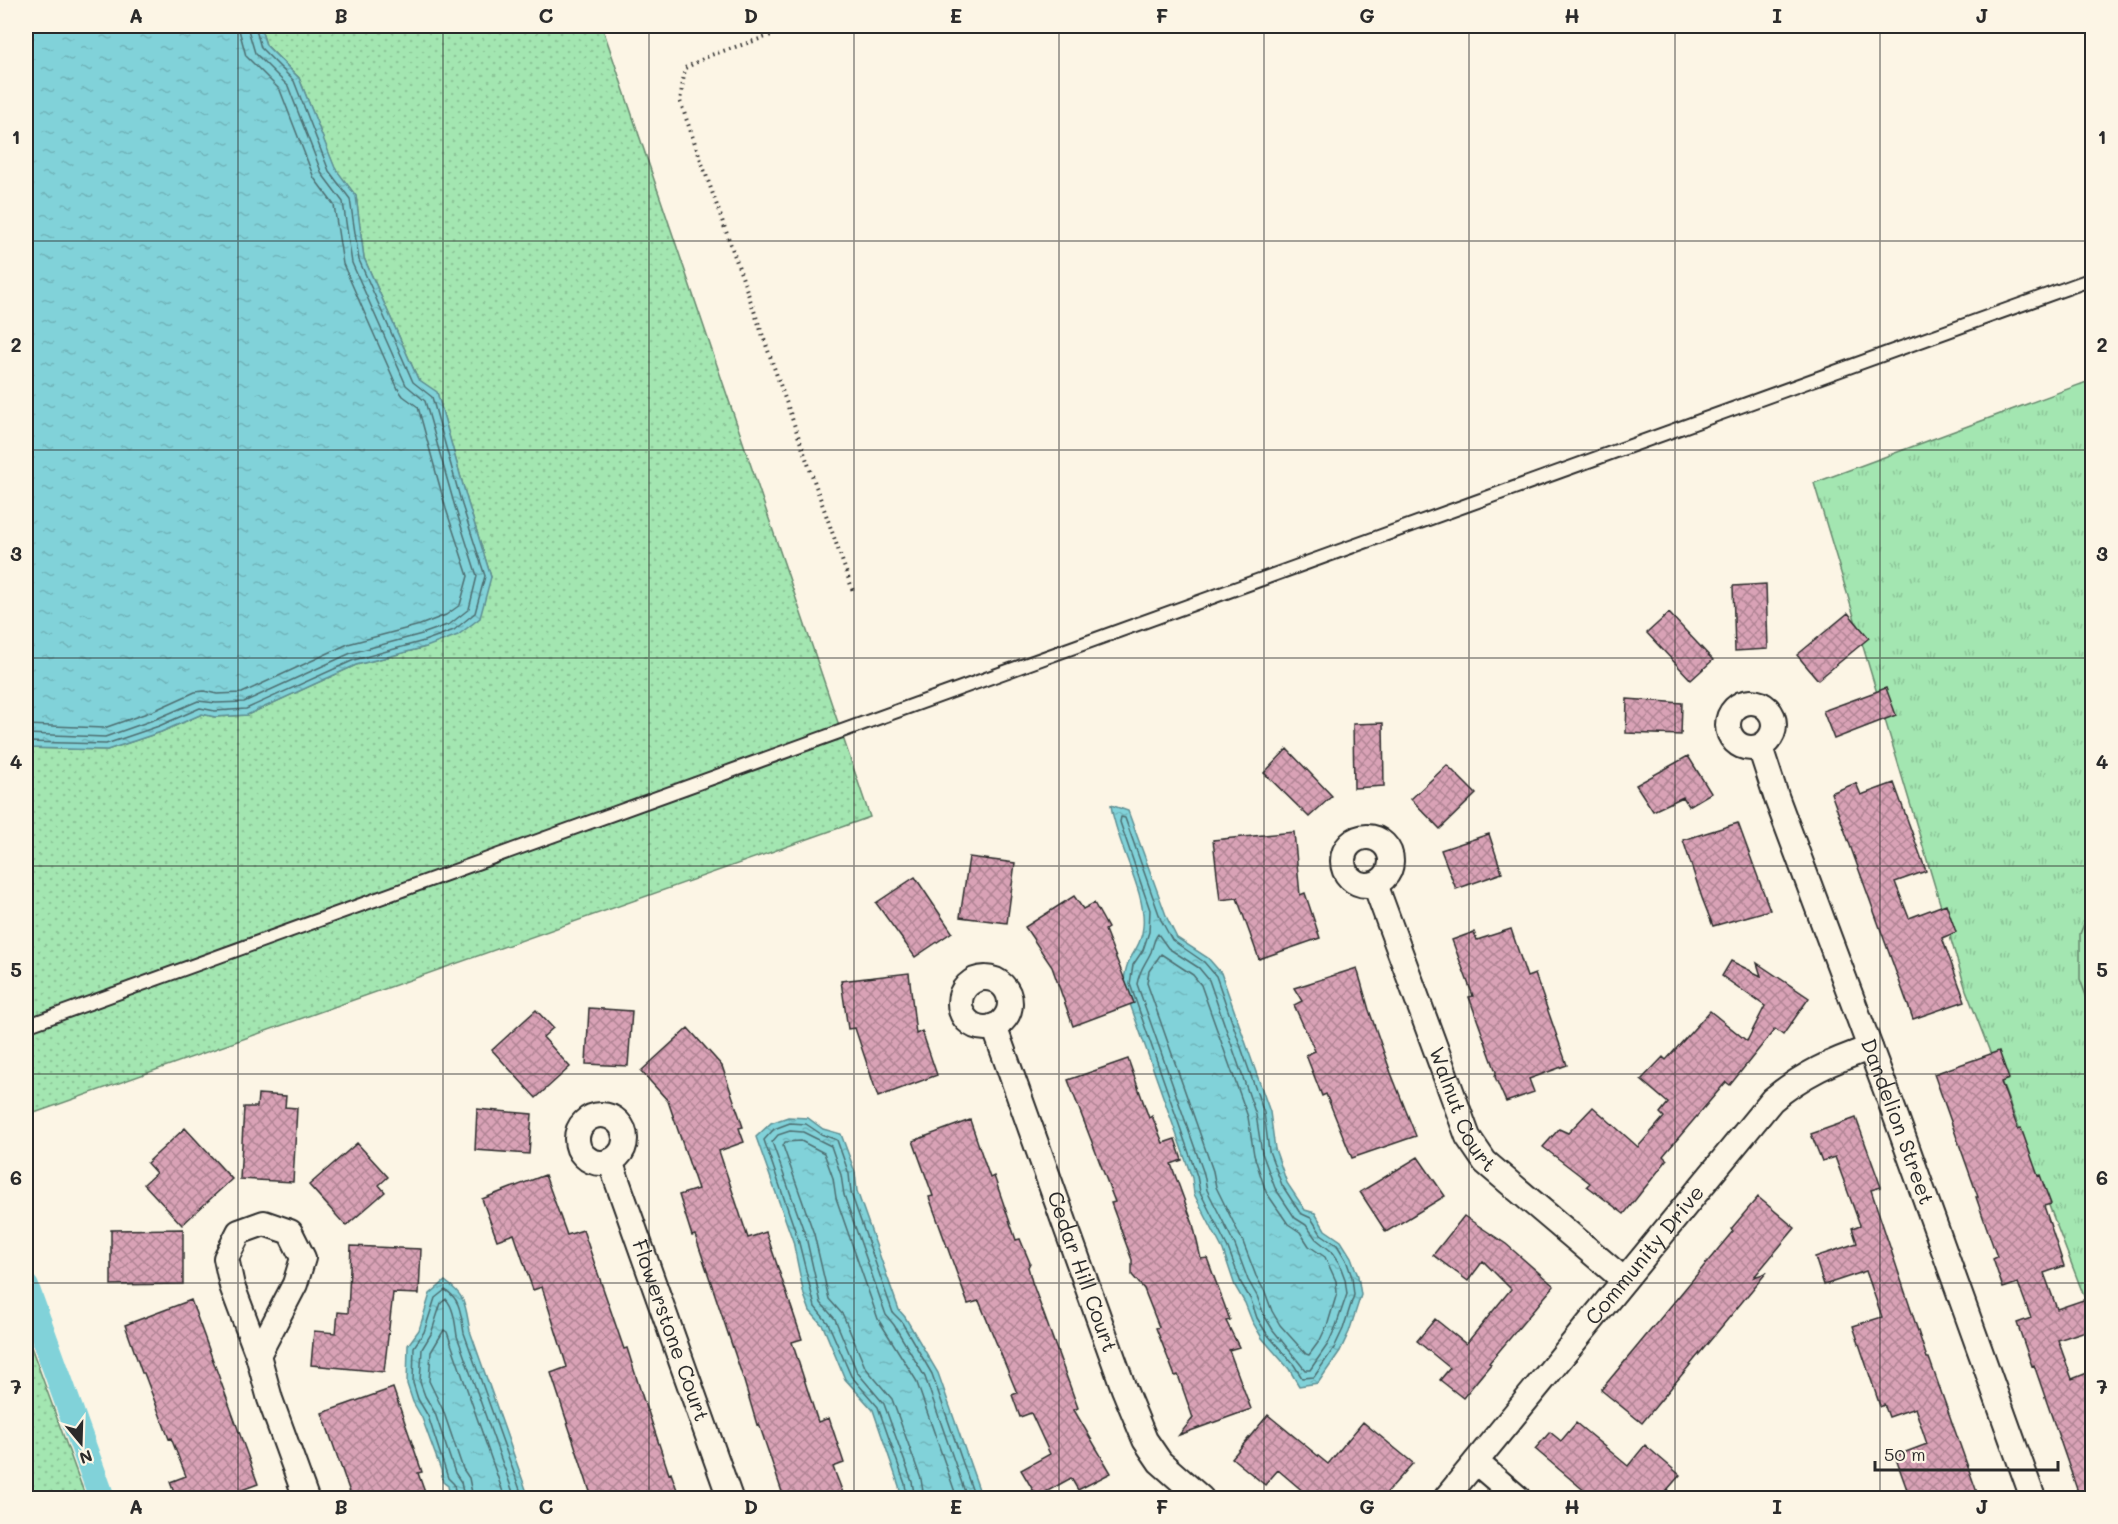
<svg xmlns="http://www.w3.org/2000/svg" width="2118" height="1524" font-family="Mali,sans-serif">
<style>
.grass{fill:url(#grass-dots);stroke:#67886e;stroke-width:1.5}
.park{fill:url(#park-tufts);stroke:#67886e;stroke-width:1.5}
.pitch{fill:#a3e6b1;stroke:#67886e;stroke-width:1.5}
.water{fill:url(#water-ripples);stroke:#5f8f93;stroke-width:1.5}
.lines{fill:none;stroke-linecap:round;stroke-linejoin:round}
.shore{stroke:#4d6e71;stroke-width:1.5}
.canal{stroke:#81d2d9;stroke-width:26}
.building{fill:url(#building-cross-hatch);stroke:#2b2b2b;stroke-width:1.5}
.service-casing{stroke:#2b2b2b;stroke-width:16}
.minor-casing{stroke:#2b2b2b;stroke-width:28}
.path{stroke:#2b2b2b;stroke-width:4;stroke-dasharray:1.5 4.5;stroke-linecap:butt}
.service{stroke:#fcf5e5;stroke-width:12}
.minor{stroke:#fcf5e5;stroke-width:24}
.grid{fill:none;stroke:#2b2b2b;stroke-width:1.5;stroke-opacity:0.55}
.labels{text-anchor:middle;stroke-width:6;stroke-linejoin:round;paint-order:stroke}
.street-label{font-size:21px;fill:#2b2b2b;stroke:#fcf5e5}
.neatline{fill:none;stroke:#2b2b2b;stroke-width:2}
.grid-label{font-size:20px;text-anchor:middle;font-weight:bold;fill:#2b2b2b}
</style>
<defs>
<pattern id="grass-dots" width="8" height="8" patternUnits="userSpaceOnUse" patternTransform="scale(1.5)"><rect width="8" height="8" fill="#a3e6b1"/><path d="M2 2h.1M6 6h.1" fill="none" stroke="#8cc598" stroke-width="1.8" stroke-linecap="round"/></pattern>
<pattern id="park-tufts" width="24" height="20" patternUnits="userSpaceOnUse" patternTransform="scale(1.5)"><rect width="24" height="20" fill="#a3e6b1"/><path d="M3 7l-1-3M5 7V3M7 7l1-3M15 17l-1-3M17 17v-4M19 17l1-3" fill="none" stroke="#8cc598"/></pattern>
<pattern id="water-ripples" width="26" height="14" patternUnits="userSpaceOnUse" patternTransform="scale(1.5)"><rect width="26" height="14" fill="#81d2d9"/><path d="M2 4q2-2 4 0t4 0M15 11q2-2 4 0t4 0" fill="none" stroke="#70b4ba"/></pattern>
<pattern id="building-cross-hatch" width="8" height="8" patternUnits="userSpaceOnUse" patternTransform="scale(1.5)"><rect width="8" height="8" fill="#d9a2b6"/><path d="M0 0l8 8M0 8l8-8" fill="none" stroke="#b08494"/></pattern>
</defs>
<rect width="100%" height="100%" fill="#fcf5e5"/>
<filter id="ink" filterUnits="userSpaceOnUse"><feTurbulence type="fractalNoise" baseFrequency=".0167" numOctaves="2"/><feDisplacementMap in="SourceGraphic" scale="12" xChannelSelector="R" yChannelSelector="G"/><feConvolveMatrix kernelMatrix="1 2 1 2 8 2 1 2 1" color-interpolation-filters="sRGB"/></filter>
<g filter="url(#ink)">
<!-- grass -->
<path class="grass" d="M 260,26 L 602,26 L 870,817 L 26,1116 L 26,748 L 107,750 L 161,732 L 202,714 L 215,717 L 247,715 L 356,665 L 426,647 L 491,577 L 468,503 L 437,393 L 418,379 L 364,258 L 356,196 L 335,169 L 299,78 L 266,45 Z
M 26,1333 L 86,1498 L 26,1498 Z"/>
<!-- park -->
<path class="park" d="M 2092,380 L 2092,1317 L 1966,990 L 1814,483 Z"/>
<!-- pitch -->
<path class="pitch" d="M 2092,904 L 2092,1012 L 2080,979 L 2080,934 Z"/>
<!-- water -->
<path class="water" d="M 26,26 L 260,26 L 266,45 L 299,78 L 335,168 L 356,196 L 364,258 L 418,379 L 437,392 L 468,503 L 491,577 L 480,618 L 458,635 L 426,647 L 356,665 L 247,715 L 215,717 L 202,714 L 161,732 L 107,750 L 26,748 Z
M 1111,805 L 1128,811 L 1167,918 L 1177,938 L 1208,958 L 1221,973 L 1270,1112 L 1275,1149 L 1287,1183 L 1305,1210 L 1315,1213 L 1325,1230 L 1341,1241 L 1351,1257 L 1358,1276 L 1361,1295 L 1349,1332 L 1340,1351 L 1318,1383 L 1299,1386 L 1289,1369 L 1262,1338 L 1252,1321 L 1245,1303 L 1235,1286 L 1223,1250 L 1194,1194 L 1192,1178 L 1123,984 C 1125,977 1125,968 1129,961 C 1135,950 1142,941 1143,927 C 1147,892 1116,844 1111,805 Z
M 788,1117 L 808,1118 L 823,1129 L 841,1134 L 855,1172 L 857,1191 L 899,1310 L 905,1317 L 938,1373 L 982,1498 L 901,1498 L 899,1486 L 873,1410 L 845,1379 L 823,1326 L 810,1311 L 804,1295 L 793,1241 L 756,1137 L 771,1123 Z
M 445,1281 C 467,1297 465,1305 470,1331 L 529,1498 L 450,1498 L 448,1486 L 443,1482 L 441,1470 L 422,1418 L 413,1402 L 407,1384 L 408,1345 L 419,1330 L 430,1294 Z"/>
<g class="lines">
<!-- shore -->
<path class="shore" d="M 26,725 L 104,728 L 153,711 L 195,692 L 204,691 L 217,694 L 242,693 L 348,644 L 420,625 L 446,615 L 460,605 L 468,576 L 446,509 L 418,407 L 403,396 L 398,389 L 343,264 L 334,205 L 314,178 L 280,90 L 246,56 L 238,26
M 26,734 L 105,737 L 156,719 L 198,701 L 216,703 L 244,702 L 351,653 L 422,634 L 450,624 L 469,609 L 477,576 L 455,507 L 425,401 L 406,385 L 352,263 L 343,202 L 322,174 L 288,86 L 255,53 L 247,26
M 26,742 L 106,744 L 159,726 L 200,708 L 215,711 L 246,709 L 354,660 L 424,641 L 454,630 L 475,613 L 485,576 L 462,505 L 432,397 L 413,382 L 359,260 L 350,199 L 329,171 L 294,81 L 261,48 L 255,26
M 1121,817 L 1125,818 L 1161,920 L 1172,940 L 1204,962 L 1216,976 L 1264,1113 L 1269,1151 L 1282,1185 L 1300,1213 L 1311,1218 L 1321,1234 L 1337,1245 L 1346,1260 L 1352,1277 L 1354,1295 L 1343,1329 L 1334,1348 L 1314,1377 L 1302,1378 L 1294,1365 L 1267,1334 L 1257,1318 L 1251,1300 L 1241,1283 L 1228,1248 L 1200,1192 L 1197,1176 L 1130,984 L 1133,965 L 1143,950 L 1149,932 L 1150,910 L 1120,822 Z
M 1158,934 L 1168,948 L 1199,968 L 1209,980 L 1256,1115 L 1262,1153 L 1275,1188 L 1295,1218 L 1306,1225 L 1316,1239 L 1331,1251 L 1339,1263 L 1345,1279 L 1347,1294 L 1336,1326 L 1328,1344 L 1310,1370 L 1305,1370 L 1273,1330 L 1264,1315 L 1257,1296 L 1248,1280 L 1235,1245 L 1207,1190 L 1204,1174 L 1137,984 C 1140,968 1145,965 1151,952 C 1153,946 1154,939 1158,934 Z
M 1161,954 L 1193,975 L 1201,985 L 1248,1117 L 1254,1155 L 1266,1192 L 1288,1224 L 1300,1232 L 1309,1246 L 1325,1257 L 1336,1281 L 1337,1293 L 1328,1323 L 1320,1340 L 1309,1355 L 1306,1354 L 1280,1325 L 1272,1311 L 1265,1292 L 1256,1276 L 1243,1242 L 1216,1187 L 1213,1171 L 1147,983 L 1149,971 Z
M 456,1498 L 454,1484 L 448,1478 L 428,1416 L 418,1399 L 413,1383 L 414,1347 L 424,1332 L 435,1298 L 445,1290 C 461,1298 461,1317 464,1333 L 523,1498
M 464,1498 L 461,1482 L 455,1473 L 435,1413 L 425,1396 L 420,1382 L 422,1349 L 431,1334 L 441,1303 L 446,1299 C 454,1308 455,1323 457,1336 L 515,1498
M 473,1498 L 469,1478 L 463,1469 L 443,1410 L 429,1381 L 431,1352 L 444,1330 L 447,1332 L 505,1498
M 907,1498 L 905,1484 L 878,1407 L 851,1376 L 828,1323 L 815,1307 L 798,1239 L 764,1140 L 774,1129 L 790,1123 L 806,1124 L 821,1134 L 837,1140 L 849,1174 L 851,1193 L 893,1313 L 901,1321 L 932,1374 L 975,1498
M 915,1498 L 912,1482 L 884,1404 L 857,1372 L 835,1319 L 821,1303 L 806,1237 L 772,1142 L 778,1135 L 790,1131 L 803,1132 L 831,1146 L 841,1175 L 844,1195 L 886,1315 L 894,1325 L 925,1377 L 967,1498
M 924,1498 L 921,1479 L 892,1399 L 865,1367 L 843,1315 L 829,1299 L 814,1234 L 783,1146 L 785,1142 L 801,1141 L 824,1153 L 833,1178 L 836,1198 L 878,1319 L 916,1380 L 957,1498"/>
<!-- canal -->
<path class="canal" d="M 26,1287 L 102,1498"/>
</g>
<!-- building -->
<path class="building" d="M 1766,584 L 1768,649 L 1735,651 L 1733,586 Z
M 1669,613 L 1713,660 L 1691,680 L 1647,633 Z
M 1848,613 L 1869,638 L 1818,680 L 1797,655 Z
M 1886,688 L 1896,715 L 1834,739 L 1823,711 Z
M 1627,699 L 1682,703 L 1681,735 L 1626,733 Z
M 1383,723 L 1384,786 L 1354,788 L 1353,724 Z
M 1287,749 L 1332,796 L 1309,817 L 1264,773 Z
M 1688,756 L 1711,793 L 1689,806 L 1683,797 L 1653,811 L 1636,785 Z
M 1447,765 L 1476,794 L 1440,829 L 1411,799 Z
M 1856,783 L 1861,795 L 1894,783 L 1926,871 L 1895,882 L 1909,918 L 1946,904 L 1956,932 L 1942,938 L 1965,1001 L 1913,1019 L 1831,793 Z
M 1738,823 L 1770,910 L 1713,926 L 1702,898 L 1683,840 Z
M 1294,832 L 1300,895 L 1305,893 L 1320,938 L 1259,959 L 1237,898 L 1220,900 L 1213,840 Z
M 1489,834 L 1502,873 L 1456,889 L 1441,850 Z
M 969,857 L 1015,863 L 1007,923 L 960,917 Z
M 915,877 L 952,932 L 915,957 L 876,903 Z
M 1074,896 L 1083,909 L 1094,903 L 1108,928 L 1105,930 L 1134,1003 L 1073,1026 L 1052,967 L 1025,927 Z
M 1511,929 L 1527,977 L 1535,974 L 1567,1065 L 1529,1079 L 1534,1092 L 1506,1102 L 1495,1077 L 1496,1072 L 1469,997 L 1473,996 L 1452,940 L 1474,932 L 1477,940 Z
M 1731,961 L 1761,976 L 1757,963 L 1809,998 L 1783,1035 L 1775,1029 L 1730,1085 L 1726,1082 L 1663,1156 L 1667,1160 L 1624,1214 L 1587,1186 L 1590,1183 L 1543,1147 L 1559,1129 L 1568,1133 L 1593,1107 L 1638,1147 L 1664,1117 L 1660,1113 L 1668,1103 L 1641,1080 L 1663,1057 L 1666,1060 L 1710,1011 L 1747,1041 L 1765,1006 L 1722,976 Z
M 1357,968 L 1369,1010 L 1391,1073 L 1416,1136 L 1352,1158 L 1326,1094 L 1322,1096 L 1306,1055 L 1315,1051 L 1294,1005 L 1302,1001 L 1294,988 Z
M 909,973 L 916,1034 L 922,1031 L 937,1075 L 878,1097 L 855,1028 L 848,1029 L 841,981 Z
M 589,1008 L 632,1011 L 628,1066 L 586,1064 Z
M 536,1010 L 553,1028 L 543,1037 L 570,1067 L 536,1098 L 492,1050 Z
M 688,1028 L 722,1066 L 743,1127 L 739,1128 L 744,1142 L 719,1151 L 748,1238 L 766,1232 L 802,1339 L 792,1342 L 818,1422 L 829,1418 L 844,1463 L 833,1467 L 845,1498 L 784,1498 L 759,1424 L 757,1425 L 744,1381 L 695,1235 L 692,1236 L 679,1195 L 698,1189 L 668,1101 L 641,1071 Z
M 1999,1051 L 2009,1079 L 2001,1082 L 2018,1129 L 2021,1128 L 2038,1176 L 2040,1175 L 2051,1204 L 2044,1206 L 2064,1266 L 2044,1273 L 2057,1309 L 2092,1297 L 2092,1329 L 2058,1340 L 2072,1379 L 2092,1371 L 2092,1498 L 2080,1498 L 2034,1365 L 2032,1366 L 2017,1323 L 2031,1318 L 2018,1283 L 2003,1288 L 1993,1259 L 1997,1257 L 1976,1197 L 1978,1197 L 1934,1074 Z
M 1128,1059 L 1149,1118 L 1152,1116 L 1163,1143 L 1175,1139 L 1182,1160 L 1171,1164 L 1193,1224 L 1201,1259 L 1207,1258 L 1230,1320 L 1226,1321 L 1239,1347 L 1229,1350 L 1251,1409 L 1179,1435 L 1193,1418 L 1178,1375 L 1175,1376 L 1156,1328 L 1159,1327 L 1144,1289 L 1132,1275 L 1132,1260 L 1111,1203 L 1115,1202 L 1068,1080 Z
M 258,1094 L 286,1096 L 285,1107 L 297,1108 L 293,1182 L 240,1179 L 244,1107 L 257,1107 Z
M 477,1109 L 532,1114 L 529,1154 L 475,1150 Z
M 1856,1118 L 1881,1187 L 1871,1190 L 1927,1358 L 1929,1358 L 1979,1498 L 1910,1498 L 1895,1456 L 1927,1444 L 1915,1408 L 1889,1417 L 1884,1404 L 1880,1406 L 1853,1326 L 1882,1317 L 1866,1271 L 1824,1285 L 1815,1257 L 1857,1243 L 1852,1228 L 1860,1225 L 1835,1157 L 1822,1161 L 1811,1134 Z
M 970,1120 L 990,1178 L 994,1176 L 1016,1240 L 1020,1239 L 1030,1263 L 1028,1267 L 1032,1282 L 1078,1408 L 1074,1410 L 1111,1473 L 1078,1490 L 1071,1478 L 1037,1497 L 1021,1470 L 1050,1454 L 1031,1413 L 1020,1417 L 1012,1395 L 1017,1393 L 979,1301 L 968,1304 L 929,1197 L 933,1196 L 913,1141 Z
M 185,1128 L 232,1179 L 182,1225 L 144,1184 L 156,1173 L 147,1163 Z
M 357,1143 L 388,1177 L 379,1185 L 385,1192 L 346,1226 L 309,1185 Z
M 1418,1157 L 1445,1196 L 1386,1232 L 1360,1192 Z
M 545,1175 L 567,1235 L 583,1230 L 624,1349 L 627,1348 L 647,1411 L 648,1411 L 669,1474 L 671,1473 L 680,1498 L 592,1498 L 551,1373 L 567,1367 L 542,1287 L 533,1290 L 514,1234 L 497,1240 L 482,1199 Z
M 1758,1197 L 1795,1228 L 1754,1277 L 1766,1273 L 1642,1423 L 1601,1390 L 1733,1231 L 1731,1229 Z
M 1464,1216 L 1506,1244 L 1554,1286 L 1489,1363 L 1491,1364 L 1463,1398 L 1440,1380 L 1450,1368 L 1417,1341 L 1435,1319 L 1466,1344 L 1511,1289 L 1483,1261 L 1468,1281 L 1433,1255 Z
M 183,1229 L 183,1284 L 111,1285 L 111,1230 Z
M 351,1246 L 421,1249 L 419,1294 L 393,1293 L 384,1372 L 311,1365 L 314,1331 L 336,1333 L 338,1312 L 348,1313 Z
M 191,1300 L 258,1484 L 220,1498 L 176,1498 L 170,1482 L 186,1476 L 171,1438 L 169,1439 L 144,1373 L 142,1373 L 125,1325 Z
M 393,1388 L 422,1472 L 418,1473 L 427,1498 L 352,1498 L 322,1413 Z
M 1268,1415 L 1328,1464 L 1363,1422 L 1413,1463 L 1382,1498 L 1311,1498 L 1278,1470 L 1265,1485 L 1232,1458 Z
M 1576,1423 L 1628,1466 L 1645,1445 L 1680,1475 L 1660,1498 L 1593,1498 L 1535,1449 L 1550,1432 L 1561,1441 Z"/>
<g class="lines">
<!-- service casing -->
<g class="service-casing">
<path id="service" d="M 26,1026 L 2092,279"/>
</g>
<!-- minor casing -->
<g class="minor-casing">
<g id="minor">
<circle cx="1751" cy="725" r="23"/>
<path id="s1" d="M 1760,747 L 1777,799 L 1896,1117 L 2033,1498"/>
<circle cx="1367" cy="861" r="24"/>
<path id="s2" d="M 1375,884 L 1468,1137 L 1485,1162 L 1624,1280"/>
<circle cx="985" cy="1003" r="25"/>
<path id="s3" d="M 994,1026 L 1124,1389 L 1145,1440 L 1160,1462 L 1201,1498"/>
<circle cx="601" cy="1139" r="24"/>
<path id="s4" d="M 610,1161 L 730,1498"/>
<path d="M 264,1223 L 290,1232 L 303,1258 L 295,1284 L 258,1355 L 232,1286 L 226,1258 L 239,1232 Z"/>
<path d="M 258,1355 L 270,1399 L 306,1498"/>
<path d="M 1476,1462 L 1518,1498"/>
<path id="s5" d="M 1446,1498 L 1772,1100 C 1803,1074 1832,1061 1870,1048"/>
</g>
</g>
<!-- path -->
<path class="path" d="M 799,26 L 711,55 L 685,68 L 680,101 L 854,594"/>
<!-- service -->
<use href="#service" class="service"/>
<!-- minor -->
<use href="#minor" class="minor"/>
</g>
</g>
<!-- grid -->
<path class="grid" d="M 238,26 L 238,1498M 443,26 L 443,1498M 649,26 L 649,1498M 854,26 L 854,1498M 1059,26 L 1059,1498M 1264,26 L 1264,1498M 1469,26 L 1469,1498M 1675,26 L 1675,1498M 1880,26 L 1880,1498M 26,241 L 2092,241M 26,450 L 2092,450M 26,658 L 2092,658M 26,866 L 2092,866M 26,1074 L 2092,1074M 26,1283 L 2092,1283"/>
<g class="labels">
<!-- street labels -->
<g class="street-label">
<text dy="7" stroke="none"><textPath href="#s2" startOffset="242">Walnut Court</textPath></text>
<text dy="7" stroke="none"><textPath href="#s1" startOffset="399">Dandelion Street</textPath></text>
<text dy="7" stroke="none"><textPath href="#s5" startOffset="314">Community Drive</textPath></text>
<text dy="7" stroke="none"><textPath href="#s3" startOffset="261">Cedar Hill Court</textPath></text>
<text dy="7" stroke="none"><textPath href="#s4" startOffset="180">Flowerstone Court</textPath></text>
</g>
</g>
<!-- margin -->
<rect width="2118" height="1524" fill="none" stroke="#fcf5e5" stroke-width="66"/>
<!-- north arrow -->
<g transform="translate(81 1443) rotate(161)" stroke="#fcf5e5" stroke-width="4.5" paint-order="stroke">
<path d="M0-4.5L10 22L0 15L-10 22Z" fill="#2b2b2b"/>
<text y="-9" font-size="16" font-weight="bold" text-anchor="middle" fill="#2b2b2b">N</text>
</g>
<!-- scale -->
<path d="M1875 1461v9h183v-9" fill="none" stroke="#2b2b2b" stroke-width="3"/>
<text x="1884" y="1461" font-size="18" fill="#2b2b2b" stroke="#fcf5e5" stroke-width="4.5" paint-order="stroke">50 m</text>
<rect x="33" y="33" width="2052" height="1458" class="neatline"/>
<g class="grid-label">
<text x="136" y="23">A</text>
<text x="341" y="23">B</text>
<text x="546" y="23">C</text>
<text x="751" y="23">D</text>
<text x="956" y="23">E</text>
<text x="1162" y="23">F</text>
<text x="1367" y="23">G</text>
<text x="1572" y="23">H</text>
<text x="1777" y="23">I</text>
<text x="1982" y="23">J</text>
<text x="16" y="144">1</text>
<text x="2102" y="144">1</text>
<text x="16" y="352">2</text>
<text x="2102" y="352">2</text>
<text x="16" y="561">3</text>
<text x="2102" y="561">3</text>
<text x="16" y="769">4</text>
<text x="2102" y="769">4</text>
<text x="16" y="977">5</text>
<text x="2102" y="977">5</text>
<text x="16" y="1185">6</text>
<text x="2102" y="1185">6</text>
<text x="16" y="1394">7</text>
<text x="2102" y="1394">7</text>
<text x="136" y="1514">A</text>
<text x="341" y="1514">B</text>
<text x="546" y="1514">C</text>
<text x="751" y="1514">D</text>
<text x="956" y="1514">E</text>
<text x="1162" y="1514">F</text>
<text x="1367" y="1514">G</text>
<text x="1572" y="1514">H</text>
<text x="1777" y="1514">I</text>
<text x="1982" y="1514">J</text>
</g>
</svg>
